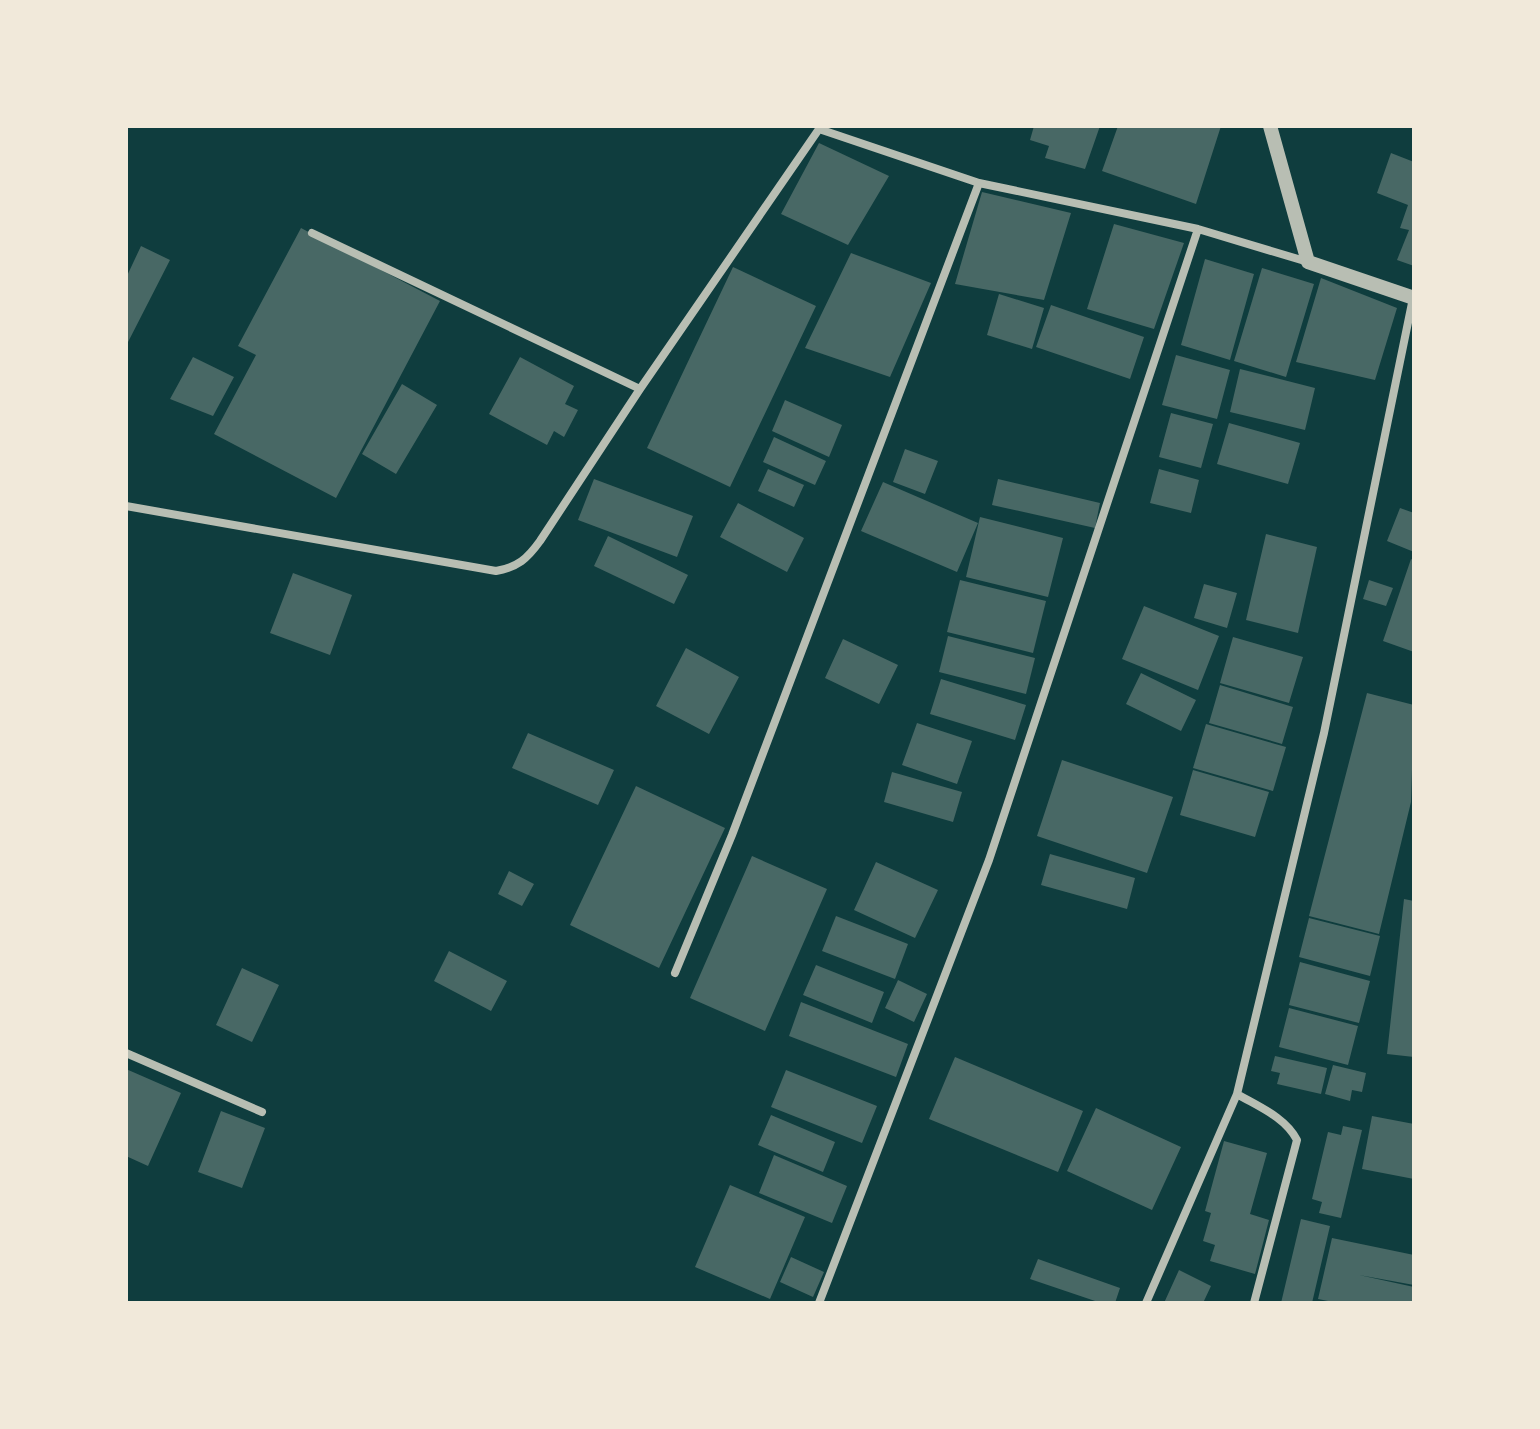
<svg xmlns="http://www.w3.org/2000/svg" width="1540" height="1429" font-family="'Nunito Sans',sans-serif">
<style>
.building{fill:#486865}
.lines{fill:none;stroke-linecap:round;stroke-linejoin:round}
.minor{stroke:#b8beb3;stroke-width:8}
.tertiary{stroke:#b8beb3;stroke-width:14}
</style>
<rect width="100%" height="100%" fill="#0f3d3e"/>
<!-- building -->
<path class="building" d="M 1034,126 L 1100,126 L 1085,169 L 1045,158 L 1049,146 L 1030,140 Z
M 1118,126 L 1221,126 L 1196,204 L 1102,171 Z
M 819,143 L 889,176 L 848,245 L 781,214 Z
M 1391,153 L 1414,162 L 1414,266 L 1397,260 L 1409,230 L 1400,228 L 1408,205 L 1377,193 Z
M 982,192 L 1071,213 L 1044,300 L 955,284 Z
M 1114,224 L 1184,243 L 1154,329 L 1087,309 Z
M 301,228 L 440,301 L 336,498 L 214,434 L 256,355 L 238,346 Z
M 141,246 L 170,260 L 126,346 L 126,278 Z
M 851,253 L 931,283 L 890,377 L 805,348 Z
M 1205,259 L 1254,274 L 1230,360 L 1181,345 Z
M 733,267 L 816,306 L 730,487 L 647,448 Z
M 1262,268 L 1314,284 L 1286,377 L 1234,361 Z
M 1321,278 L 1397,308 L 1375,380 L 1296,362 Z
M 999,294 L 1044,308 L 1032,349 L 987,335 Z
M 1051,305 L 1144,337 L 1130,379 L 1036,347 Z
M 1176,355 L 1230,370 L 1217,419 L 1162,405 Z
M 193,357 L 234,377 L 213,416 L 170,399 Z
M 520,357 L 574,386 L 565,404 L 578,410 L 564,437 L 554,431 L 547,445 L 489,414 Z
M 1240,369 L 1315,388 L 1305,430 L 1230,412 Z
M 402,384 L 437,405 L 396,474 L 362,454 Z
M 785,400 L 842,425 L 829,457 L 772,431 Z
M 1171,413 L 1213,424 L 1201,468 L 1159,457 Z
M 1229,423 L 1300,443 L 1288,484 L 1217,464 Z
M 774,437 L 826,461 L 815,485 L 763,462 Z
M 905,449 L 938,461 L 925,494 L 893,482 Z
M 768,469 L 804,485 L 794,507 L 758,491 Z
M 1159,469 L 1199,480 L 1191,513 L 1150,503 Z
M 594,479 L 693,516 L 677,557 L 578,520 Z
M 998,479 L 1100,503 L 1095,528 L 992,505 Z
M 883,482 L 978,523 L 957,572 L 861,531 Z
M 738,503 L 804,538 L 787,572 L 720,537 Z
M 1400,508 L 1414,513 L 1414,552 L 1387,541 Z
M 980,517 L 1063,538 L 1048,597 L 966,577 Z
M 1266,534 L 1317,547 L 1298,633 L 1246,620 Z
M 608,536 L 688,575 L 674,604 L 594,566 Z
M 1411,559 L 1414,561 L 1414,652 L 1383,641 Z
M 293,573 L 352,595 L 330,655 L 270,633 Z
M 960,580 L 1046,601 L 1033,653 L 947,632 Z
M 1369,580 L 1393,588 L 1386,606 L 1363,599 Z
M 1204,584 L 1237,593 L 1227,628 L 1194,618 Z
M 1144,606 L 1219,636 L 1198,690 L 1122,659 Z
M 948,636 L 1035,658 L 1026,694 L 939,672 Z
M 1233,637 L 1303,657 L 1289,703 L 1220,683 Z
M 843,639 L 898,665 L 879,704 L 825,678 Z
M 686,648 L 739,677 L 709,734 L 656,706 Z
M 1141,673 L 1196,700 L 1181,731 L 1126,704 Z
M 941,679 L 1026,705 L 1015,740 L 930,714 Z
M 1220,685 L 1293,707 L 1282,744 L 1209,723 Z
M 1367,693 L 1414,705 L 1411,802 L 1379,934 L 1309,916 Z
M 917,723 L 972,741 L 957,784 L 902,765 Z
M 1206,724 L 1286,747 L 1273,791 L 1193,768 Z
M 528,733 L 614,770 L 598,805 L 512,768 Z
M 1062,760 L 1173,797 L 1147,873 L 1037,836 Z
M 1193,770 L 1269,792 L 1255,837 L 1180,815 Z
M 892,772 L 962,792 L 953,822 L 884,802 Z
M 636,786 L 725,828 L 659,968 L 570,925 Z
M 1050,854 L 1135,878 L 1127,909 L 1041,885 Z
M 752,856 L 827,889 L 765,1031 L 690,998 Z
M 876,862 L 938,890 L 915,938 L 854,910 Z
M 509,871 L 534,884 L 522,906 L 498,894 Z
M 1404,899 L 1414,901 L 1414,1057 L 1387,1054 Z
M 836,916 L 908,944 L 895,979 L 822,951 Z
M 1309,918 L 1380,936 L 1370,976 L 1299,957 Z
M 449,951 L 507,981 L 491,1011 L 434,981 Z
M 1300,962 L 1370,981 L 1359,1023 L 1289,1005 Z
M 816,965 L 884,992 L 872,1023 L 803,995 Z
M 242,968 L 279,985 L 252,1042 L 216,1025 Z
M 898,980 L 927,994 L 914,1022 L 885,1008 Z
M 801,1002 L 908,1044 L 896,1077 L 789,1036 Z
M 1289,1008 L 1358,1026 L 1348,1065 L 1279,1047 Z
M 1275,1056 L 1327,1068 L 1321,1094 L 1277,1084 L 1280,1073 L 1271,1071 Z
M 955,1057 L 1083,1111 L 1058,1172 L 929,1119 Z
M 1333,1065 L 1366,1073 L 1362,1092 L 1352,1090 L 1350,1101 L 1325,1094 Z
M 126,1069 L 181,1093 L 148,1166 L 126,1156 Z
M 786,1070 L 877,1106 L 862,1143 L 771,1107 Z
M 1096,1108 L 1181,1147 L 1152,1210 L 1067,1171 Z
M 221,1111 L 265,1128 L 242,1188 L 198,1172 Z
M 771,1115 L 835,1142 L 823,1172 L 758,1145 Z
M 1372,1116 L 1414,1124 L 1414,1179 L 1362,1169 Z
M 1343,1126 L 1362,1130 L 1341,1218 L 1319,1213 L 1322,1202 L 1312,1199 L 1328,1132 L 1341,1135 Z
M 1224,1141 L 1267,1153 L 1250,1214 L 1269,1220 L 1255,1274 L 1210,1261 L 1215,1245 L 1203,1241 L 1211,1213 L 1205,1211 Z
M 774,1155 L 847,1186 L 832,1223 L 759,1193 Z
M 730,1185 L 805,1217 L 770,1299 L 695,1267 Z
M 1301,1219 L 1330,1226 L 1312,1303 L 1281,1303 Z
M 1332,1238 L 1414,1255 L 1414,1285 L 1359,1275 L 1414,1287 L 1414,1303 L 1338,1303 L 1318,1299 Z
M 791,1257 L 824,1272 L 813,1297 L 780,1282 Z
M 1038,1259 L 1120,1288 L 1115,1303 L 1101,1303 L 1030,1279 Z
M 1179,1270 L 1211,1286 L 1203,1303 L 1164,1303 Z"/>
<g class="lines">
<!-- minor -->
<path class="minor" d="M 312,233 L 640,389
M 126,506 L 496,571 C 518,567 527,559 540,541 L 640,389 L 819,129 L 979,183 L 1198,229 L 1308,262
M 675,973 L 732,835 L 979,183
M 126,1053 L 262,1112
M 1237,1094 C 1259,1107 1285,1117 1297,1140 L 1254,1303
M 819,1303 L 989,860 L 1198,229
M 1146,1303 L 1237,1094 L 1324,733 L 1413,298"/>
<!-- tertiary -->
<path class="tertiary" d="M 1270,126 L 1308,262 L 1414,298"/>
</g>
<!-- border -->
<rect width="1540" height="1429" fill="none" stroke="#f1e9da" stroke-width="256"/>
</svg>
